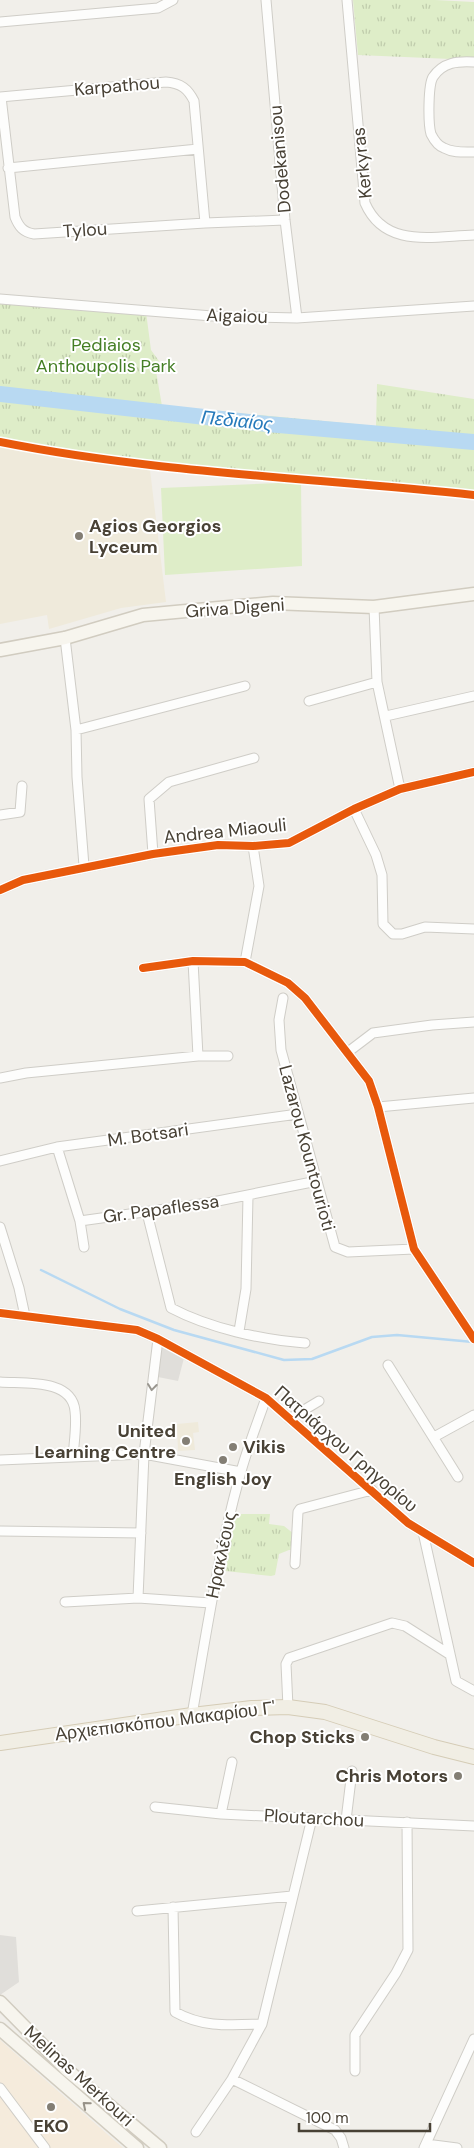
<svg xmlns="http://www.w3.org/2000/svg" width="474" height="2148" font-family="'DM Sans',sans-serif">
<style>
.commercial{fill:#f5ebdc}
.education{fill:#efeadb}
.grass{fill:#deedc8}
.park{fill:url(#park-tufts)}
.parking{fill:#e0deda}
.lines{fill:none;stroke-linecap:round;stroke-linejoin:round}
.stream{stroke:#b8d9f2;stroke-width:2.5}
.river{stroke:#b8d9f2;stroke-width:16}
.street-casing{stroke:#cfcdc7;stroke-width:11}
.secondary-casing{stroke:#d1ccc0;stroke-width:15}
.primary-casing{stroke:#d5ccb6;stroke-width:16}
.street{stroke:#fdfdfc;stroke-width:9}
.secondary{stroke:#f7f5ee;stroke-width:12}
.primary{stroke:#f1eee4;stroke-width:14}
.cycleway-casing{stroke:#fff;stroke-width:11}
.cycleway{stroke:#e8590c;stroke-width:8}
.oneway{stroke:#99968f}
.oneway2{stroke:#979288}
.poi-dot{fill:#837e74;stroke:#fff;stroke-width:2}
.labels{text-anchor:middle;stroke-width:4;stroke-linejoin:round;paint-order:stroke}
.street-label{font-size:18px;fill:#484135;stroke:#fff}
.park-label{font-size:18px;fill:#447e24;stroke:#fff}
.poi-label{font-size:18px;font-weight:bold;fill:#484135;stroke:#fff;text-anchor:end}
.water-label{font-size:19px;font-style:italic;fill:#267abb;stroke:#fff}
</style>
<defs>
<pattern id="park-tufts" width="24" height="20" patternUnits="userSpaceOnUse" patternTransform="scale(1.25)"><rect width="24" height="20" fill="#deedc8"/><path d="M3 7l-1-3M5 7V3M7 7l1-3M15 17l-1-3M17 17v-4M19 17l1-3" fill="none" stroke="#c0ccac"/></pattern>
</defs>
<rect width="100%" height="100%" fill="#f1efea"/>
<!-- commercial -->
<path class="commercial" d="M 0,2040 L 35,2071 L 123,2148 L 0,2148 Z"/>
<!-- education -->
<path class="education" d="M 0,443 L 150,470 L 166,602 L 121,608 L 49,629 L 47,615 L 0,624 Z
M 198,1422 L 199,1432 L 193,1433 L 195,1450 L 178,1451 L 177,1424 Z"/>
<!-- grass -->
<path class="grass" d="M 301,482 L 302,566 L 165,575 L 161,488 Z"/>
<!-- park -->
<path class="park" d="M 353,0 L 435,0 L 474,2 L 474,60 L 358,55 Z
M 0,302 L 146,312 L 151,350 L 159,361 L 156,371 L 162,406 L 376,426 L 377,384 L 474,399 L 474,499 L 377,487 L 140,467 L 0,442 Z
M 236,1514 L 270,1514 L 269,1524 L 284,1526 L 294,1534 L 293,1550 L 289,1550 L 279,1554 L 275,1575 L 271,1576 L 225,1571 Z"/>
<!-- parking -->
<path class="parking" d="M 158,1344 L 184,1358 L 178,1381 L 153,1376 Z
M 0,1935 L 16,1937 L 19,1982 L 0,1995 Z"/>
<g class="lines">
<!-- stream -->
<path class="stream" d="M 41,1270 L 120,1309 L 174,1330 L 284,1360 L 312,1359 L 372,1337 L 397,1335 L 473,1342"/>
<!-- river -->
<path class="river" d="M 0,394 L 267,424 L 474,442"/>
<!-- street casing -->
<g class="street-casing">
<path id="street" d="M 266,0 L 285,220 L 297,318
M 347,0 L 365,203 C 385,249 433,236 474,235
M 0,22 L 158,8 L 173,0
M 474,62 C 458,61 443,62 433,77 C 428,85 428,124 431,134 C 434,140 438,146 444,148 C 453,153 464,152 474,152
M 0,97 L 166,82 C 181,83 188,89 194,101 L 205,223
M 1,97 L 15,217 C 19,227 23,232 34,234 L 205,223 L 285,220
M 8,168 L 198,149
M 0,299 L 212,316 L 297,318 L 474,306
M 374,607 L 377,682 L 400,789
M 65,638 L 76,730 L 77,777 L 84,866
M 309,701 L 377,682
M 386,716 L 474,696
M 76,730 L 245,686
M 354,809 L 376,855 L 382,875 L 383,924 L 393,934 L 402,934 L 425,927 L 474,929
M 0,815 L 20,812 L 22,786
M 153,854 L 149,799 L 169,782 L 254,758
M 0,890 L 23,880 L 153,854 L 218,845 L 253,846 L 289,843 L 354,809 L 400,789 L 474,772
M 193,961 L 198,1056
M 245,962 L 259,886 L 253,846
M 143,968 L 193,961 L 245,962 L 288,983 L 305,998 L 369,1081 L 378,1107 L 414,1249 L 474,1339
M 283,998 L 279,1020 L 281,1050 L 335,1247 L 348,1252 L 414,1249
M 348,1052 L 373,1033 L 432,1025 L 474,1022
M 0,1078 L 26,1073 L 198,1056 L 228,1056
M 378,1107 L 474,1098
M 57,1147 L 80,1221 L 208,1203 L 317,1181
M 0,1161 L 57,1147 L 298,1114
M 147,1213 L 171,1308 C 209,1328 262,1340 305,1343
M 80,1221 L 84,1247
M 0,1227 L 19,1288 L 25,1316
M 0,1313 L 137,1330 L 158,1339 L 266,1398 L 408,1523 L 474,1563
M 239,1331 L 246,1289 L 248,1196
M 388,1365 L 458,1477
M 0,1382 C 23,1384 72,1378 75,1411 C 77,1425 74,1442 73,1457
M 289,1419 L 319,1401
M 434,1437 L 474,1415
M 0,1460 L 144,1454 L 241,1472
M 0,1531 L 141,1533
M 423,1532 L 456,1681 L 474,1691
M 295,1564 L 298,1512 L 300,1509 L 372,1490
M 138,1598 L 144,1454 L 158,1339
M 65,1602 L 138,1598 L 211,1603
M 288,1707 L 286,1664 L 289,1658 L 392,1623 L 405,1626 L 449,1654
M 192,1715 C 206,1635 218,1554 240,1475 C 247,1449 257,1424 266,1398
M 155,1807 L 221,1814 L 474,1826
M 221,1814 L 232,1762
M 346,1820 L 352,1771
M 173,1907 L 175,2012 C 203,2028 231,2025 262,2024
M 137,1911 L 292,1896
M 355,2071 L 355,2035 L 396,1973 L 408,1950 L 407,1822
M 232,2079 L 335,2130 L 341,2138 L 344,2148
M 0,2088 L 45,2148
M 196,2132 L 232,2079 L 262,2024 L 312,1818
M 426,2144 L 457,2148
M 424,2148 L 474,2039"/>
</g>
<!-- secondary casing -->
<g class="secondary-casing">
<path id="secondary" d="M 0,650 L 65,638 L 143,615 L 273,603 L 374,607 L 474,594
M 0,2002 L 67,2070 L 160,2148
M 0,2029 L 137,2148"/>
</g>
<!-- primary casing -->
<g class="primary-casing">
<path id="primary" d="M 0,1743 L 192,1715 L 252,1708 L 288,1707 L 325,1712 L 434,1747 L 474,1757"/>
</g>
<!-- street -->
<use href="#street" class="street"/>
<!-- secondary -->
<use href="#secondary" class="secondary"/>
<!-- primary -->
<use href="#primary" class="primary"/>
<!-- cycleway casing -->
<g class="cycleway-casing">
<path id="cycleway" d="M 0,442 C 155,473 316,478 474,495
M 0,890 L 23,880 L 153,854 L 218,845 L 253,846 L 289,843 L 354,809 L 400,789 L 474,772
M 143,968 L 193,961 L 245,962 L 288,983 L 305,998 L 369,1081 L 378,1107 L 414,1249 L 474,1339
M 0,1313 L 137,1330 L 158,1339 L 266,1398 L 408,1523 L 474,1563"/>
</g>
<!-- cycleway -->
<use href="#cycleway" class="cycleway"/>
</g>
<!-- one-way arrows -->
<defs><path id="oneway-chevron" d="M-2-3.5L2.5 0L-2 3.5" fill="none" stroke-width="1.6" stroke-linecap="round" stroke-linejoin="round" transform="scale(1.25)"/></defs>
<use class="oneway" href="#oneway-chevron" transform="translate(152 1387) rotate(97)"/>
<use class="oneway2" href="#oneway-chevron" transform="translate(86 2105) rotate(-140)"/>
<!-- markers -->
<g class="poi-dot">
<circle cx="79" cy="536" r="5"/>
<circle cx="186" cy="1441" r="5"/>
<circle cx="233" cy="1447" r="5"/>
<circle cx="223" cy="1460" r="5"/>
<circle cx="365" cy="1737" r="5"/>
<circle cx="458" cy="1776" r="5"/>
<circle cx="51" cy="2107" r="5"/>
</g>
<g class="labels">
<!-- street labels -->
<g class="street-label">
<text transform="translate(117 86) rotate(-5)" y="6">Karpathou</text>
<text transform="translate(280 159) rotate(-95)" y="6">Dodekanisou</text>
<text transform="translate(362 163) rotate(-96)" y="6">Kerkyras</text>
<text transform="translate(85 230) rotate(-4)" y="6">Tylou</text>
<text transform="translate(237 316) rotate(2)" y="6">Aigaiou</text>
<text transform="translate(235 608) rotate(-4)" y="6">Griva Digeni</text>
<text transform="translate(225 831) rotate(-6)" y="6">Andrea Miaouli</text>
<text transform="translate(148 1135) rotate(-8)" y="6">M. Botsari</text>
<text transform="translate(307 1148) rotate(75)" y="6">Lazarou Kountourioti</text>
<text transform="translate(161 1209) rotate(-8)" y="6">Gr. Papaflessa</text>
<text transform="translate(346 1449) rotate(41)" y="6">Πατριάρχου Γρηγορίου</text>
<text transform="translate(221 1555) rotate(-78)" y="6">Ηρακλέους</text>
<text transform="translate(165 1721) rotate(-7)" y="6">Αρχιεπισκόπου Μακαρίου Γ'</text>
<text transform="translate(314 1818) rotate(3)" y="6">Ploutarchou</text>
<text transform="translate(79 2076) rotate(42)" y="6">Melinas Merkouri</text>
</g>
<!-- park labels -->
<g class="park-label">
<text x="106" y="351">Pediaios<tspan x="106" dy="21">Anthoupolis Park</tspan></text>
</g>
<!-- poi labels -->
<g class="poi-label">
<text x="89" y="532" text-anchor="start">Agios Georgios<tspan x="89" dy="21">Lyceum</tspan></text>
<text x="176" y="1437">United<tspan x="176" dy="21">Learning Centre</tspan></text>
<text x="243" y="1453" text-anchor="start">Vikis</text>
<text x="223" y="1485" text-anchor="middle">English Joy</text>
<text x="355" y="1743">Chop Sticks</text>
<text x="448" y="1782">Chris Motors</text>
<text x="51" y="2132" text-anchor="middle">EKO</text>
</g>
<!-- water labels -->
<g class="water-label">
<text transform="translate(237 420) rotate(6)" y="7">Πεδιαίος</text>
</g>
</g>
<!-- scale -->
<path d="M299 2123v8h131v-8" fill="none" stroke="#484135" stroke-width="2.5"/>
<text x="306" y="2123" font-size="15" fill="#484135" stroke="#ffffff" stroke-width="4" paint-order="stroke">100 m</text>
</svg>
